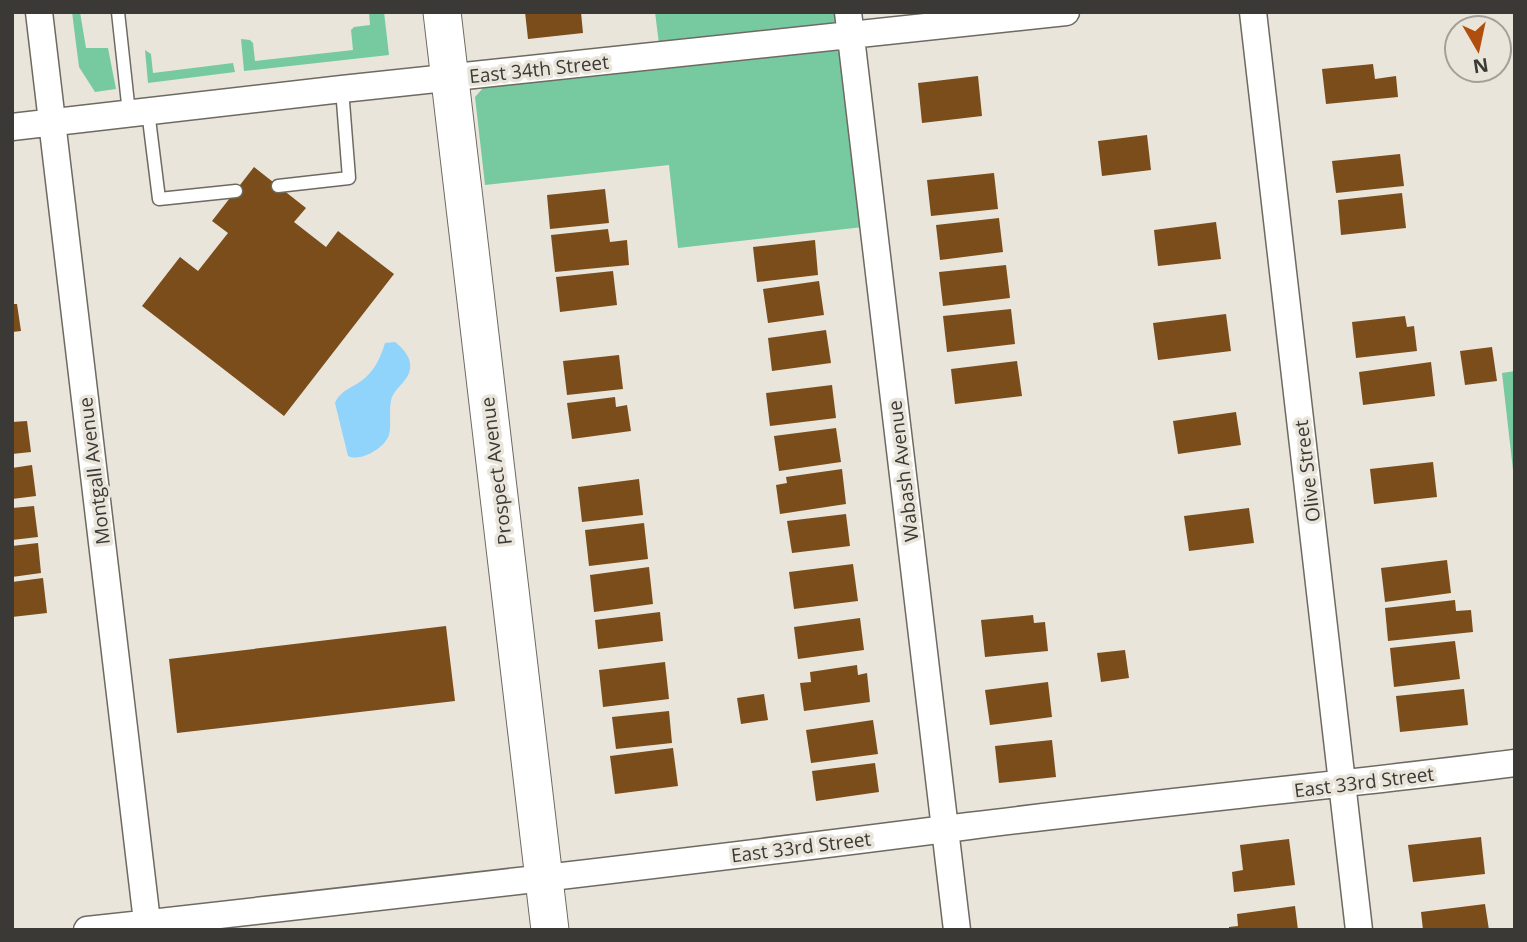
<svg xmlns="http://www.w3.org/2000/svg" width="1527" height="942" font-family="'Open Sans',sans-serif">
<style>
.green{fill:#77caa0}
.water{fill:#90d4fc}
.building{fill:#7a4d1a}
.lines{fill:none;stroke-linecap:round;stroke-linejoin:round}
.service-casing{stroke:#6e6a61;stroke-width:15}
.minor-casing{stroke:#6e6a61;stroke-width:29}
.secondary-casing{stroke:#6e6a61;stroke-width:39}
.service{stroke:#fff;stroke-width:12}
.minor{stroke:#fff;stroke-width:26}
.secondary{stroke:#fff;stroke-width:37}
.labels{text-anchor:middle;stroke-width:7;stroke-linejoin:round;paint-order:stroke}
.street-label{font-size:19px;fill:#3b3935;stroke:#eae5db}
</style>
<rect width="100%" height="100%" fill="#eae5db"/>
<!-- green -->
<path class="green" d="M 72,12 L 80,12 L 86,48 L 108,48 L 116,89 L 95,92 L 79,67 Z
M 369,12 L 384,12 L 389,55 L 244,71 L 241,39 L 250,40 L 253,43 L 255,61 L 353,50 L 351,30 L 354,27 L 370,25 Z
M 655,12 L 835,12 L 836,23 L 659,44 Z
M 832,47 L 844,56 L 863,227 L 678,248 L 669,165 L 485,185 L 475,97 L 483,88 Z
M 145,50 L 151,54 L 153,73 L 233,63 L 235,72 L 148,83 Z
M 1515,371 L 1515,488 L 1502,373 Z"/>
<!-- water -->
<path class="water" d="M 395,342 C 403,348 412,358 410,369 C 409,380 396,387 392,397 C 388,409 392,423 389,435 C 384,449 360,462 348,456 L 335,403 C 341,389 355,387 365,378 C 376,368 381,356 385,343 Z"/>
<!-- building -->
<path class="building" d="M 525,12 L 581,12 L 583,33 L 528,39 Z
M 1373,64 L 1375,79 L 1396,76 L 1398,97 L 1326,104 L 1322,69 Z
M 978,76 L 982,116 L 922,123 L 918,83 Z
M 1147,135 L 1151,170 L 1102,176 L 1098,141 Z
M 1400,154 L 1404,186 L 1336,193 L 1332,161 Z
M 254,167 L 306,208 L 294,222 L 326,247 L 338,231 L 394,274 L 284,416 L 142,306 L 180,257 L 198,271 L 228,233 L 212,221 Z
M 994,173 L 998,209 L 931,216 L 927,180 Z
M 605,189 L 609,223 L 550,229 L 547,195 Z
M 1402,193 L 1406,228 L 1341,235 L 1338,200 Z
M 999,218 L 1003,252 L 940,260 L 936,225 Z
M 1216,222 L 1221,259 L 1158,266 L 1154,230 Z
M 608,229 L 610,242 L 627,240 L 629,265 L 555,272 L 551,235 Z
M 815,240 L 818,275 L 757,282 L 753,247 Z
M 1006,265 L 1010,298 L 943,306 L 939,272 Z
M 613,271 L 617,305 L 560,312 L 556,277 Z
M 819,281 L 824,315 L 768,323 L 763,289 Z
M 12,304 L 17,304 L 21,331 L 12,332 Z
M 1011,309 L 1015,344 L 947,352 L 943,316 Z
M 1226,314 L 1231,351 L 1158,360 L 1153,323 Z
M 1405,316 L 1407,327 L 1414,326 L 1417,351 L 1356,358 L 1352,322 Z
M 826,330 L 831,363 L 772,371 L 768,338 Z
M 1492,347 L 1497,381 L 1465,385 L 1460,351 Z
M 619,355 L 623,389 L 567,395 L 563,361 Z
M 1017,361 L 1022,396 L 955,404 L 951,369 Z
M 1431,362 L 1435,396 L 1363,405 L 1359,372 Z
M 832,385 L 836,418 L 770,426 L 766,393 Z
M 615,397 L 616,407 L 627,405 L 631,431 L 572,439 L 567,403 Z
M 1236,412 L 1241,445 L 1178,454 L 1173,421 Z
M 27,421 L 31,452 L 12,454 L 12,422 Z
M 836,428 L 841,462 L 779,471 L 774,436 Z
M 1433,462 L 1437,497 L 1374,504 L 1370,469 Z
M 32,465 L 36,496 L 12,499 L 12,468 Z
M 842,469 L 846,504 L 780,514 L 776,485 L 787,483 L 786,477 Z
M 639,479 L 643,515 L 582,522 L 578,487 Z
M 34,506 L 38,537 L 12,540 L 12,508 Z
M 1249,508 L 1254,543 L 1189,551 L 1184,516 Z
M 846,514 L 850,546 L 792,553 L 787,521 Z
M 644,523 L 648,559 L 589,566 L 585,530 Z
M 38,543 L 41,573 L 12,577 L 12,546 Z
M 1447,560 L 1451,593 L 1385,602 L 1381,568 Z
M 853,564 L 858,601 L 794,609 L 789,572 Z
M 649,567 L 653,604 L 594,612 L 590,575 Z
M 43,578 L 47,613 L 12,617 L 12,582 Z
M 1455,600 L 1456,611 L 1471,610 L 1473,632 L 1388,641 L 1385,608 Z
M 660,612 L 663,641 L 598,649 L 595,620 Z
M 1033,615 L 1034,623 L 1045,622 L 1048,651 L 985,657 L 981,620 Z
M 860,618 L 864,650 L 798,659 L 794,627 Z
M 446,626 L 455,701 L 177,733 L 169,659 Z
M 1455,641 L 1460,679 L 1394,687 L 1390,648 Z
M 1125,650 L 1129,678 L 1101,682 L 1097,653 Z
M 665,662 L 669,699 L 603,707 L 599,670 Z
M 857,665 L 858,675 L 867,673 L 870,702 L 804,711 L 800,683 L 811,682 L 810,672 Z
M 1048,682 L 1052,717 L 990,725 L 985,690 Z
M 1464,689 L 1468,725 L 1400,732 L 1396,696 Z
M 764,694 L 768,720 L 741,724 L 737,698 Z
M 669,711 L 672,743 L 616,749 L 612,717 Z
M 873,720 L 878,754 L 811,763 L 806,730 Z
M 1052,740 L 1056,777 L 999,783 L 995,746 Z
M 673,748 L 678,786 L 615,794 L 610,756 Z
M 875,763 L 879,792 L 816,801 L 812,771 Z
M 1481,837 L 1485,874 L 1413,882 L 1408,845 Z
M 1289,839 L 1295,885 L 1234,892 L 1232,872 L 1243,870 L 1240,845 Z
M 1485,904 L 1489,930 L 1423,930 L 1421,912 Z
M 1295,906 L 1298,930 L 1229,930 L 1229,927 L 1238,926 L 1237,914 Z"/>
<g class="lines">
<!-- service casing -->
<g class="service-casing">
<path id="service" d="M 118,12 L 129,113
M 148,111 L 159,199 L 236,191
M 278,186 L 349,178 L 342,89"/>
</g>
<!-- minor casing -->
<g class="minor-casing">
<path id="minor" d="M 39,12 L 148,930
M 848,12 L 957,930
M 1253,12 L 1359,930
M 12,127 L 342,89 L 1066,12
M 87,930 C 381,897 675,864 969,826 C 1151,803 1333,786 1515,763"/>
</g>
<!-- secondary casing -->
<g class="secondary-casing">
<path id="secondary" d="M 442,12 L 550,930"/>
</g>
<!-- service -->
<use href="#service" class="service"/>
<!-- minor -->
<use href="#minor" class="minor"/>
<!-- secondary -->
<use href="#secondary" class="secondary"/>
</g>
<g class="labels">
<!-- street labels -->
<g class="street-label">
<text transform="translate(539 69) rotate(-6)" y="7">East 34th Street</text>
<text transform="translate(94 471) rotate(-97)" y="7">Montgall Avenue</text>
<text transform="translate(496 471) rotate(-97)" y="7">Prospect Avenue</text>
<text transform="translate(903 471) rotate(-97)" y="7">Wabash Avenue</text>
<text transform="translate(1307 471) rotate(-97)" y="7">Olive Street</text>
<text transform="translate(1364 782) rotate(-7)" y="7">East 33rd Street</text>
<text transform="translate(801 847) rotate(-7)" y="7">East 33rd Street</text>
</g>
</g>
<!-- border -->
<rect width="1527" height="942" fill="none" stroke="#3b3935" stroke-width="28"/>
<!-- north arrow -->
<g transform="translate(1478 49) rotate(171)"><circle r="33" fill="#eae5db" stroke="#a4a099" stroke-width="2"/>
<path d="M0-5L12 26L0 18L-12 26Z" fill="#b04f0d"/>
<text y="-10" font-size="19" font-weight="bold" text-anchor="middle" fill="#3b3935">N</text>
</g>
</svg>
